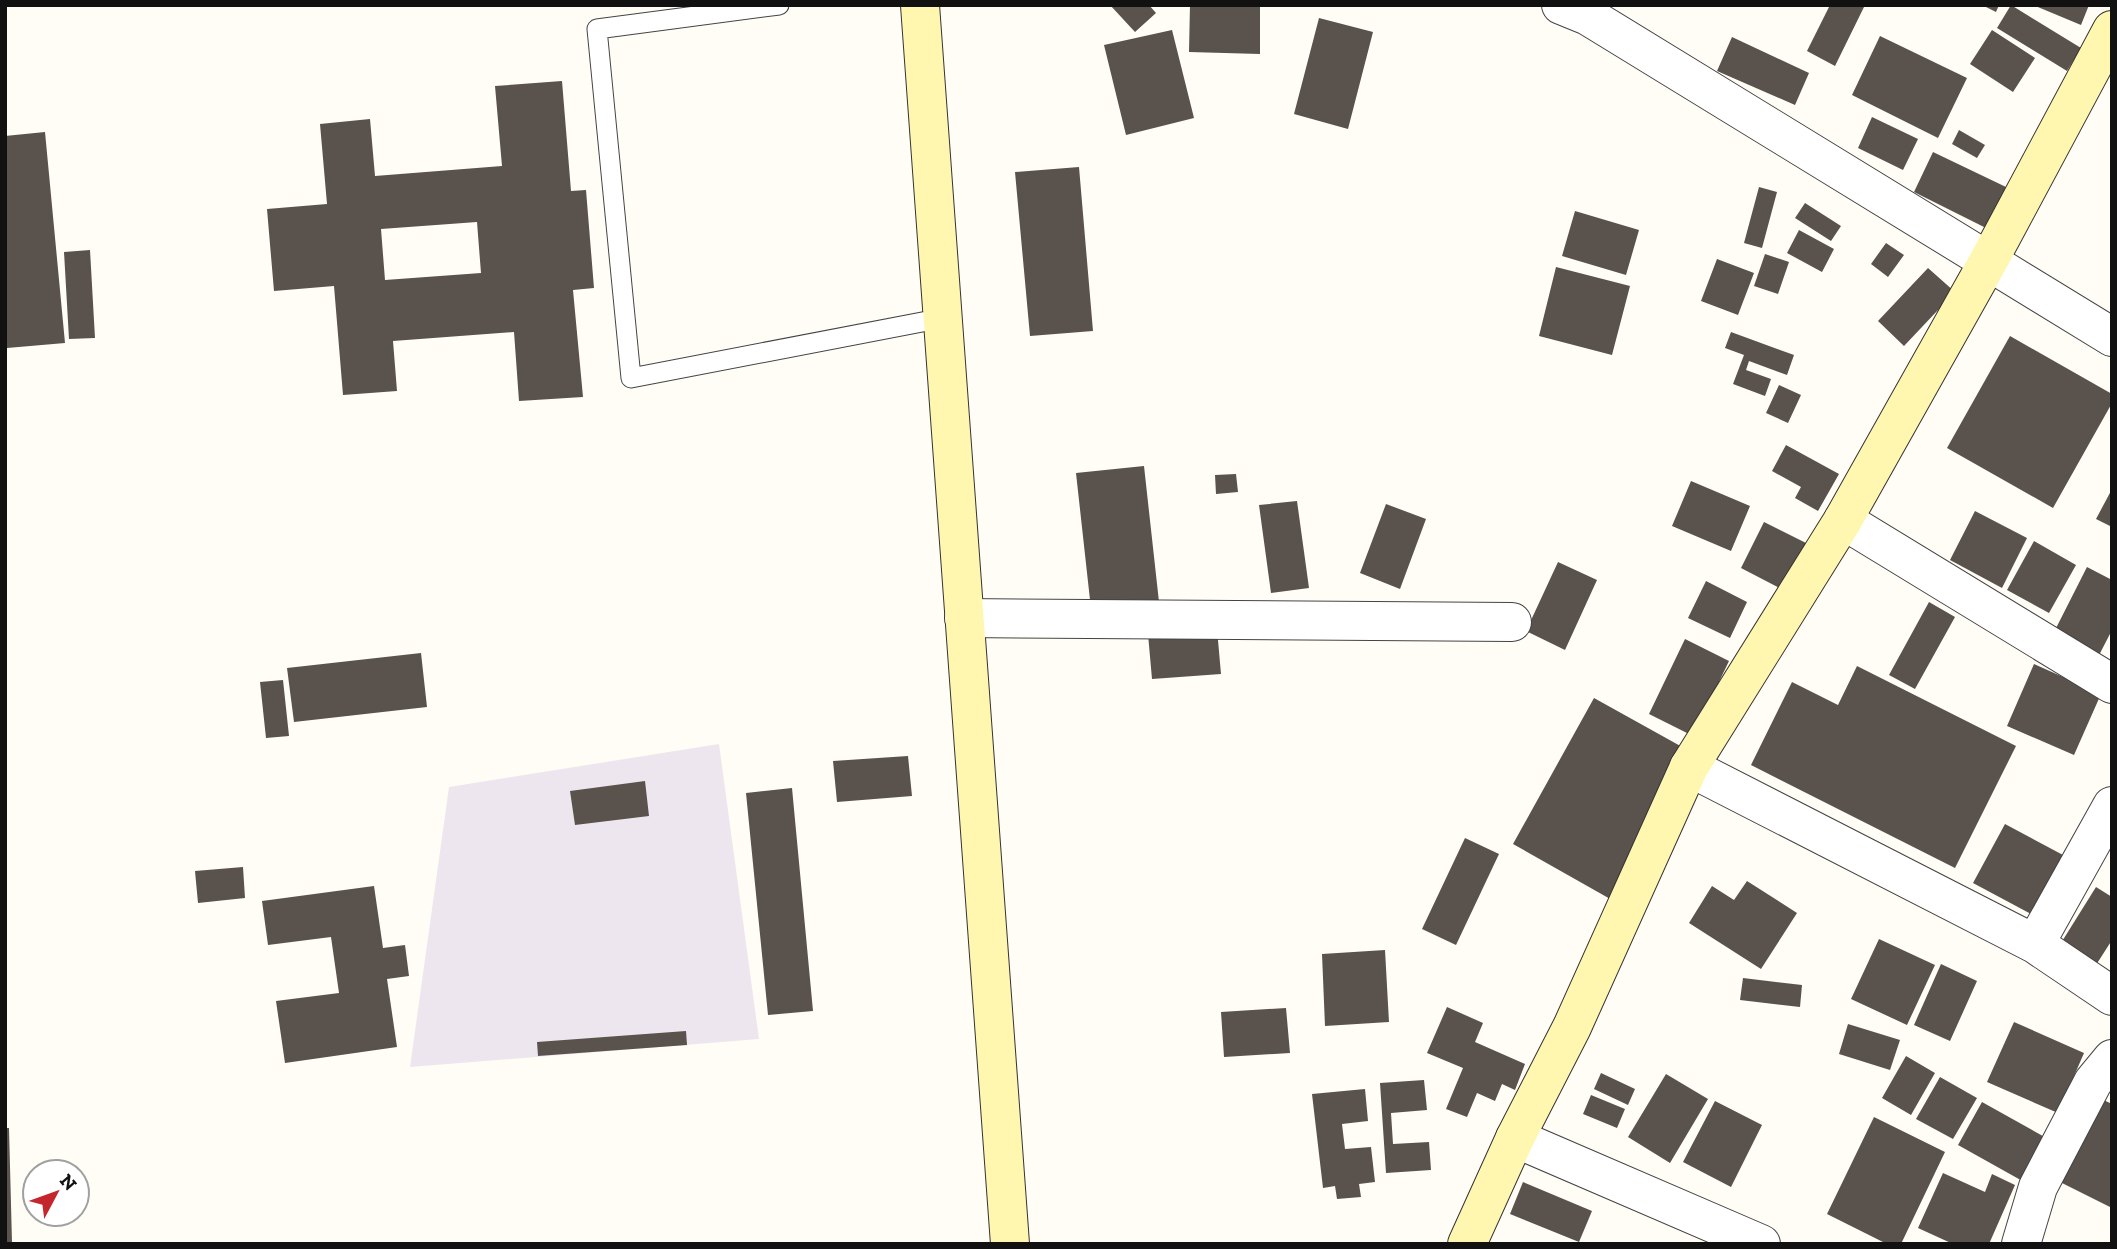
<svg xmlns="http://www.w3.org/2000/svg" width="2117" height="1249" font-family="'Zilla Slab',serif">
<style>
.industrial{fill:#eee6ef}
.building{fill:#5a524d;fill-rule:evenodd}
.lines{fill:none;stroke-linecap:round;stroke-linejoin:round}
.lane-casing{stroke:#444;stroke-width:21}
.street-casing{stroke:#444;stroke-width:40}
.secondary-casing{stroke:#333;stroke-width:40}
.lane{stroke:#fff;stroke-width:19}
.street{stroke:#fff;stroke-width:38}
.secondary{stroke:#fff6b0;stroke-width:38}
</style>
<rect width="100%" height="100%" fill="#fffdf5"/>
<!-- industrial -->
<path class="industrial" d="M 719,744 L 759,1039 L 410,1067 L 449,787 Z"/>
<!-- building -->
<path class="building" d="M 1110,5 L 1149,5 L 1156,13 L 1135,32 Z
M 1190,5 L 1260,5 L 1260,54 L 1189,52 Z
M 1830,5 L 1865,5 L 1835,66 L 1807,51 Z
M 1982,5 L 1999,5 L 1996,12 Z
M 2011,5 L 2081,48 L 2067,71 L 1997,28 Z
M 2033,5 L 2089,5 L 2081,25 Z
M 1319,18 L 1373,32 L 1348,129 L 1294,114 Z
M 1172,30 L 1194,118 L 1126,135 L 1104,45 Z
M 1992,30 L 2035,58 L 2013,92 L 1970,64 Z
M 1880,36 L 1967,78 L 1938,138 L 1852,95 Z
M 1732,37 L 1809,73 L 1795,105 L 1717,71 Z
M 562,81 L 571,191 L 586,190 L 594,288 L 573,290 L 583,397 L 519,401 L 514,332 L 393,341 L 397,391 L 343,395 L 334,286 L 274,291 L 267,209 L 327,204 L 320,124 L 370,119 L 375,176 L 502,166 L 495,86 ZM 477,222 L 481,273 L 385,280 L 381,229 Z
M 1872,117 L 1918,139 L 1903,170 L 1858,148 Z
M 1959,130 L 1985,145 L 1977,158 L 1952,144 Z
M 45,132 L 65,343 L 7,348 L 5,328 L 5,136 Z
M 1933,152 L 2006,187 L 1986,228 L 1914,192 Z
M 1079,167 L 1093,331 L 1030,336 L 1015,172 Z
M 1759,187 L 1777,192 L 1762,248 L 1744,243 Z
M 1805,203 L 1841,226 L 1831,241 L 1795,218 Z
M 1575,211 L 1639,230 L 1626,275 L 1562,256 Z
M 1799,230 L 1834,249 L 1822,272 L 1787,253 Z
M 1886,243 L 1904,255 L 1888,277 L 1871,264 Z
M 90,250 L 95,338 L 69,339 L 64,252 Z
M 1765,254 L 1789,262 L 1778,294 L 1754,286 Z
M 1717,259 L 1754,273 L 1738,315 L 1701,301 Z
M 1556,267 L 1630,286 L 1612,355 L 1539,336 Z
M 1928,268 L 1955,292 L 1904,346 L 1878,321 Z
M 1731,332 L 1794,355 L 1787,375 L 1749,361 L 1746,370 L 1771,379 L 1765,396 L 1733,384 L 1744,355 L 1725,348 Z
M 2010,336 L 2112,394 L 2112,403 L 2053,508 L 1947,448 Z
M 1779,385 L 1801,395 L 1788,423 L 1766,413 Z
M 1786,445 L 1839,474 L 1818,511 L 1795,498 L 1801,487 L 1772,471 Z
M 1144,466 L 1160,611 L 1092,618 L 1076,473 Z
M 1236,474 L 1238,492 L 1216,494 L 1215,475 Z
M 1691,481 L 1750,506 L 1731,551 L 1672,526 Z
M 2112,489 L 2112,527 L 2096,519 Z
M 1297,501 L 1309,588 L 1271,593 L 1259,505 Z
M 1386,504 L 1426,519 L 1400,589 L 1360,573 Z
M 1975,511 L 2027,538 L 2002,588 L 1950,560 Z
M 1764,522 L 1812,546 L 1789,593 L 1741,568 Z
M 2034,541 L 2076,565 L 2049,613 L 2007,590 Z
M 1558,562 L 1597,580 L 1565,650 L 1526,631 Z
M 2087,567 L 2112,580 L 2112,630 L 2096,661 L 2051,638 Z
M 1706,581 L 1747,602 L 1730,638 L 1688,618 Z
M 1929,602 L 1955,617 L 1915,689 L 1889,675 Z
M 1217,629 L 1221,674 L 1152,679 L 1148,634 Z
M 1685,639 L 1729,661 L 1693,736 L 1649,714 Z
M 421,653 L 427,707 L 294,722 L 287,668 Z
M 2034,664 L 2101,694 L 2074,755 L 2007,726 Z
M 1857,666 L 2016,746 L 1955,868 L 1751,765 L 1792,682 L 1838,705 Z
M 283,680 L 289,736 L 266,738 L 260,682 Z
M 1594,698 L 1693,753 L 1612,900 L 1513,844 Z
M 908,756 L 912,796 L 837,802 L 833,761 Z
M 645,781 L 649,816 L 575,825 L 570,791 Z
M 792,788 L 813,1011 L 768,1015 L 746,793 Z
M 2005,824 L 2063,855 L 2031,914 L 1973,883 Z
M 1465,838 L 1499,854 L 1456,945 L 1422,929 Z
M 243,867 L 245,898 L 198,903 L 195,871 Z
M 1747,881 L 1797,913 L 1761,969 L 1689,923 L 1712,886 L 1734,900 Z
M 374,886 L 383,948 L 405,945 L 409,976 L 387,979 L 397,1047 L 285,1063 L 276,1001 L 339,993 L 331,937 L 268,945 L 262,901 Z
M 2096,887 L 2112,897 L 2112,940 L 2096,965 L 2061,943 Z
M 1879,939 L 1935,965 L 1907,1025 L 1851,999 Z
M 1385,950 L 1389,1022 L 1325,1026 L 1322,954 Z
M 1941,964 L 1977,981 L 1950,1041 L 1914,1025 Z
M 1743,978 L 1802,985 L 1800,1007 L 1740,1000 Z
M 1447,1007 L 1483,1023 L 1475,1042 L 1525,1064 L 1515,1090 L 1502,1084 L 1495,1101 L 1477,1093 L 1467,1117 L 1446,1109 L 1463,1068 L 1427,1053 Z
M 1286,1008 L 1290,1053 L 1224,1057 L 1221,1012 Z
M 2014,1022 L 2084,1053 L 2058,1113 L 1987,1082 Z
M 1848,1024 L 1900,1040 L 1890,1070 L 1839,1054 Z
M 686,1031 L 687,1045 L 538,1056 L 537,1042 Z
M 1906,1056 L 1935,1073 L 1911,1115 L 1882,1098 Z
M 1601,1073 L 1635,1089 L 1628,1105 L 1594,1089 Z
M 1666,1074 L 1708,1099 L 1670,1163 L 1628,1137 Z
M 1940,1077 L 1977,1098 L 1953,1139 L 1916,1119 Z
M 1424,1080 L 1427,1110 L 1391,1113 L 1393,1144 L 1429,1142 L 1431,1170 L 1386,1173 L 1380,1083 Z
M 1365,1089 L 1368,1121 L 1342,1124 L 1345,1149 L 1371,1147 L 1375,1182 L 1359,1184 L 1361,1197 L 1337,1199 L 1335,1186 L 1323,1188 L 1312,1094 Z
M 1591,1095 L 1625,1109 L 1617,1128 L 1583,1114 Z
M 2095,1096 L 2112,1104 L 2112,1208 L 2054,1179 Z
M 1715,1101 L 1762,1125 L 1731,1187 L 1683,1162 Z
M 1982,1102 L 2050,1140 L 2026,1183 L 1958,1145 Z
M 1874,1117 L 1945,1152 L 1901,1244 L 1887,1244 L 1827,1214 Z
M 5,1128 L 9,1128 L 12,1243 L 5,1243 Z
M 1943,1173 L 1985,1192 L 1992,1174 L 2015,1185 L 1989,1244 L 1953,1244 L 1918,1228 Z
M 1523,1182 L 1592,1211 L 1579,1242 L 1510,1214 Z"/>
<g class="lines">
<!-- lane casing -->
<g class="lane-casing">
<path id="lane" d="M 779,5 L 597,29 L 631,378 L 943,318"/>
</g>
<!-- street casing -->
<g class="street-casing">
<path id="street" d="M 1561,5 L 1588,16 L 2112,337
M 1843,520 L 2112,684
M 964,618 L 1512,622
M 1689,767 L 2035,944 L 2112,996
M 2035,944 L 2112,806
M 1515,1138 L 1761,1244
M 2021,1244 L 2038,1187 L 2093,1082 L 2112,1059"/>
</g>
<!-- secondary casing -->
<g class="secondary-casing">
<path id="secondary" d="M 920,5 L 1010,1244
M 1467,1244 L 1515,1138 L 1572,1027 L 1689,767 L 1843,520 L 1989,260 L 2112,30"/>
</g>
<!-- lane -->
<use href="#lane" class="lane"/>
<!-- street -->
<use href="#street" class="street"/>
<!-- secondary -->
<use href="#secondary" class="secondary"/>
</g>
<!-- border -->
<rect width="2117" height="1249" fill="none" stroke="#111111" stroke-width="14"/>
<!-- north arrow -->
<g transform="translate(56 1193) rotate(49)"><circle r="33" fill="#ffffff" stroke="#a0a0a0" stroke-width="2"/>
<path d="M0-5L12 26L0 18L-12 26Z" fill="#c4262e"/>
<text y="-10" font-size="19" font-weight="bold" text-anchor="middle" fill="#111111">N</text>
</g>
</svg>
